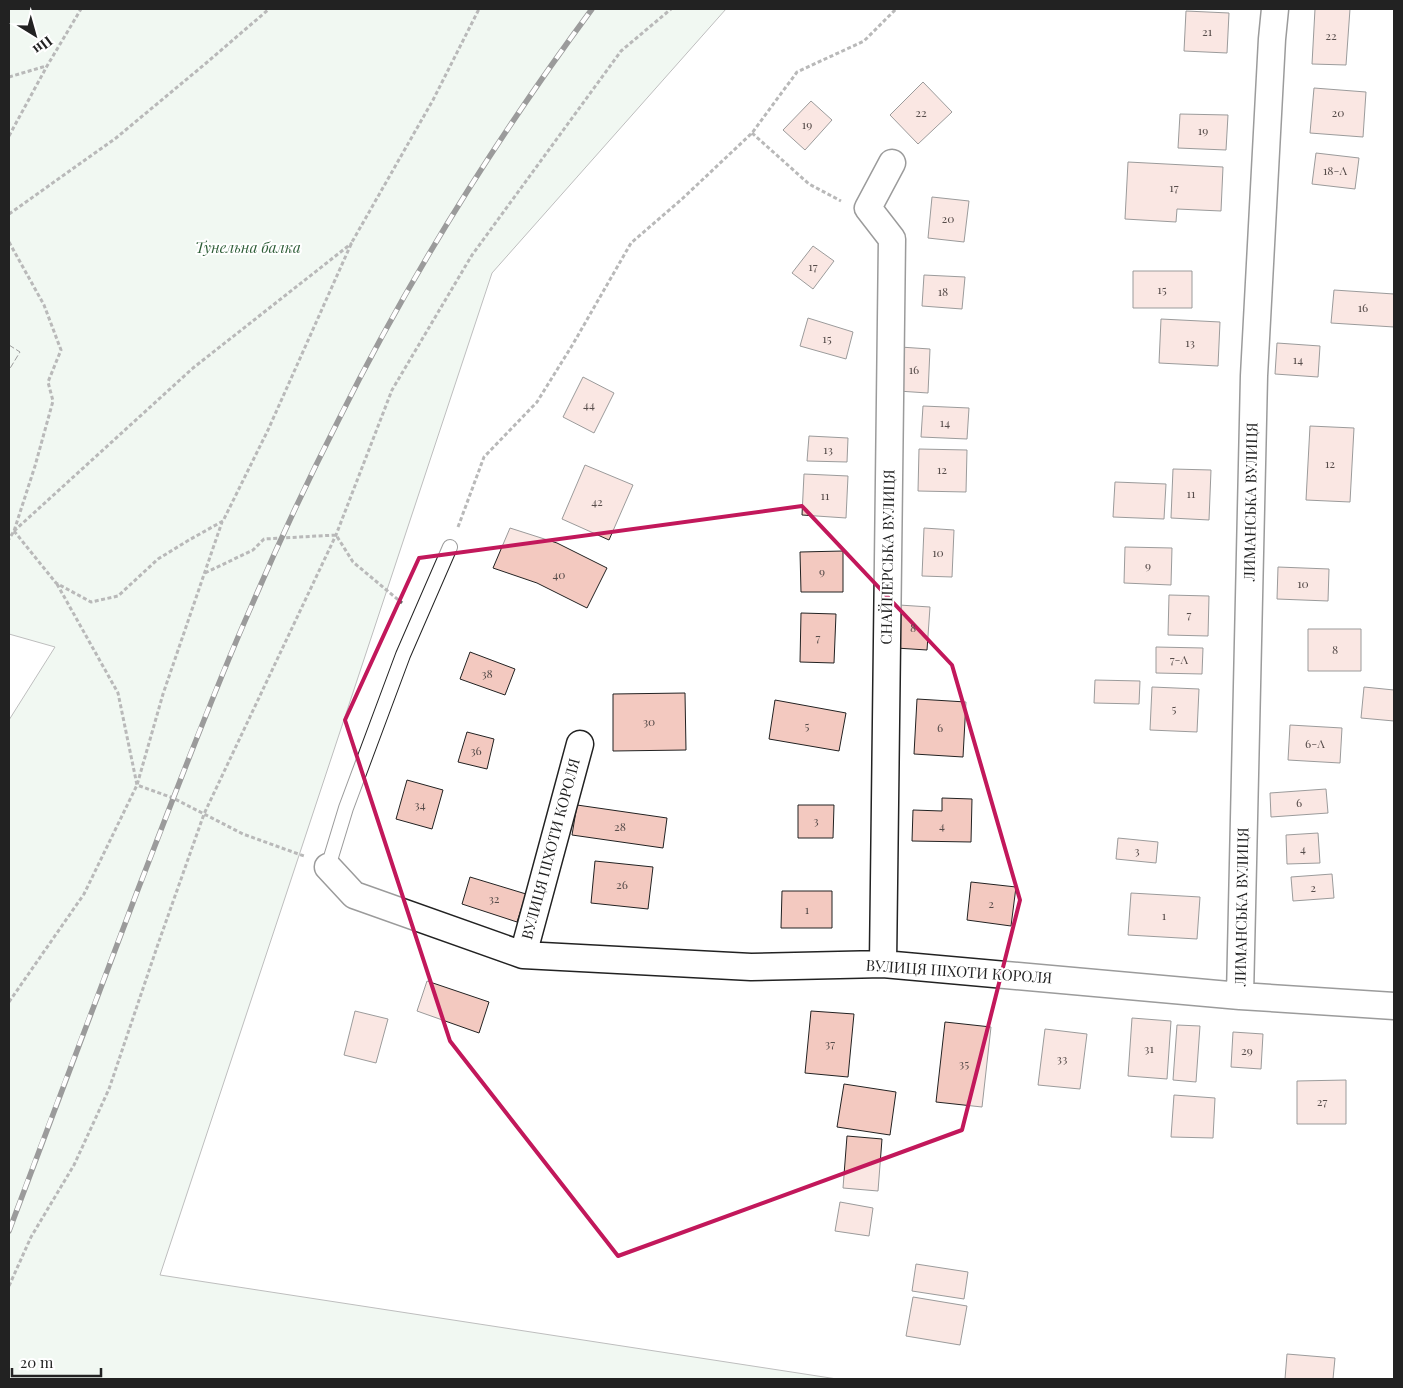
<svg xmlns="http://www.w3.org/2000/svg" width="1403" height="1388" font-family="'Playfair Display',serif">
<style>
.green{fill:#e0efe3;stroke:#6f6f6f}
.building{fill:#f3c9c0;stroke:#222}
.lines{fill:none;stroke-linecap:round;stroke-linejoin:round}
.lane-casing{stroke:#222;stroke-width:16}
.street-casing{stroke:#222;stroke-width:29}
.path{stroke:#646464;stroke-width:3;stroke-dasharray:4 2.5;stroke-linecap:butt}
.lane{stroke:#fff;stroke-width:14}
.street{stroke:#fff;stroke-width:26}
.rail-casing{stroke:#222;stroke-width:5.5}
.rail{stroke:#fff;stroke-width:4;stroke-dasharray:11;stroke-linecap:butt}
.fence{stroke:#222;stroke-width:1;stroke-dasharray:6 2.5;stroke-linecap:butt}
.marked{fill:none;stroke:#c2185b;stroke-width:4;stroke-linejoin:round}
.labels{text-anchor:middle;stroke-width:4;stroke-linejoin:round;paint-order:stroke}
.number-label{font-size:12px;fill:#564c4a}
.park-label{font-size:15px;font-style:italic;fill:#2f5e38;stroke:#fff}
.street-label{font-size:15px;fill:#222;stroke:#fff}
</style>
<rect width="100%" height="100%" fill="#fff"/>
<!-- green -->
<path class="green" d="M 9,9 L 726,9 L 492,273 L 160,1275 L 837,1379 L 9,1379 L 9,720 L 55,647 L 9,634 Z"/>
<!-- building -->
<path class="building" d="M 1315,9 L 1350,9 L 1346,65 L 1312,64 Z
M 1186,11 L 1229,13 L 1227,53 L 1184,51 Z
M 923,82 L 952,112 L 918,144 L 890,115 Z
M 1314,88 L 1366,92 L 1363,137 L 1310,133 Z
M 811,101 L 832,120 L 805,150 L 783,130 Z
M 1180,114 L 1228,115 L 1226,150 L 1178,148 Z
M 1316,153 L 1359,158 L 1355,189 L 1312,184 Z
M 1128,162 L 1223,167 L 1221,211 L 1177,209 L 1176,222 L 1125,219 Z
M 932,197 L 969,201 L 964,242 L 928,238 Z
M 813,246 L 834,261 L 813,289 L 792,273 Z
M 1133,271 L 1192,271 L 1192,308 L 1133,308 Z
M 924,275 L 965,277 L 962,309 L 922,306 Z
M 1334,290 L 1394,294 L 1394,327 L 1331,323 Z
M 808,318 L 853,332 L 846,359 L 800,346 Z
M 1161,319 L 1220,322 L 1218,366 L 1159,363 Z
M 1277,343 L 1320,346 L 1318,377 L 1275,374 Z
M 900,347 L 930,349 L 928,393 L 898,391 Z
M 583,377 L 614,393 L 594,433 L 563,417 Z
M 923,406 L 969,408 L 967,439 L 921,437 Z
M 1310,426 L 1354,428 L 1350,502 L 1306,500 Z
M 809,436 L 848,438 L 847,462 L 807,461 Z
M 919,449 L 967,450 L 966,492 L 918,491 Z
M 585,465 L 633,485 L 609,540 L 562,519 Z
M 1173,469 L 1211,470 L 1209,520 L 1171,518 Z
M 804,474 L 848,476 L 846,518 L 802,515 Z
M 1115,482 L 1166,484 L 1164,519 L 1113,517 Z
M 510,528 L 557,543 L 607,568 L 587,608 L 537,583 L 493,568 Z
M 924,528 L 954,530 L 952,577 L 922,576 Z
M 1125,547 L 1172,548 L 1171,585 L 1124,583 Z
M 843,551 L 843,592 L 801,592 L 800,552 Z
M 1278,567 L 1329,569 L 1328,601 L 1277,599 Z
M 1169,595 L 1209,596 L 1208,636 L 1168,635 Z
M 899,605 L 930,607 L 927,650 L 896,648 Z
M 801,613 L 836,614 L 834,663 L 800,662 Z
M 1308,629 L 1361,629 L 1361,671 L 1308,671 Z
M 1156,647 L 1203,648 L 1202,674 L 1156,673 Z
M 470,652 L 515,669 L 505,695 L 460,679 Z
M 1095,680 L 1140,681 L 1139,704 L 1094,703 Z
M 1152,687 L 1199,689 L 1197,732 L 1150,730 Z
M 1364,687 L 1394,690 L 1394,721 L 1361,718 Z
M 685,693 L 686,750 L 613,751 L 613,694 Z
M 917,699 L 966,702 L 963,757 L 914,754 Z
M 775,700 L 846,713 L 839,751 L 769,739 Z
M 1290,725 L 1342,728 L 1340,763 L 1288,760 Z
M 467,732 L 494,739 L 487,769 L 458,762 Z
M 407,780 L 443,790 L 432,829 L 396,819 Z
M 1326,789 L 1328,813 L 1271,817 L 1270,793 Z
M 942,798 L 972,799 L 971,842 L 912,841 L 913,810 L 942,811 Z
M 577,805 L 667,818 L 663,848 L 572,835 Z
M 798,805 L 834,805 L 833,838 L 798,838 Z
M 1318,833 L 1320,863 L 1287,864 L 1286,835 Z
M 1118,838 L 1158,842 L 1156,863 L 1116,859 Z
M 595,861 L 653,867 L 648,909 L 591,903 Z
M 1332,874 L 1334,898 L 1293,901 L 1291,877 Z
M 470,877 L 526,894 L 517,922 L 462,904 Z
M 971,882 L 1016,887 L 1011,926 L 967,920 Z
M 782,891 L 832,891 L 832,928 L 781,928 Z
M 1131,893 L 1200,897 L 1197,939 L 1128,935 Z
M 427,981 L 489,1002 L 479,1033 L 417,1011 Z
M 355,1011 L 388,1019 L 376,1063 L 344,1055 Z
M 811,1011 L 854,1014 L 848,1077 L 805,1073 Z
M 1132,1018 L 1171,1021 L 1167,1079 L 1128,1076 Z
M 945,1022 L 991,1027 L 982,1107 L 936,1102 Z
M 1177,1025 L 1200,1026 L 1196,1082 L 1173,1080 Z
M 1045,1029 L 1087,1034 L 1080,1089 L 1038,1085 Z
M 1233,1032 L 1263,1034 L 1261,1069 L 1231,1067 Z
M 1346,1080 L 1346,1124 L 1297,1124 L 1297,1081 Z
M 844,1084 L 896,1092 L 890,1135 L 837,1127 Z
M 1174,1095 L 1215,1098 L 1213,1138 L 1171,1137 Z
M 847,1136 L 882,1139 L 878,1191 L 843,1188 Z
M 840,1202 L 873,1208 L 869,1236 L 835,1231 Z
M 916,1264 L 968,1272 L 964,1299 L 912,1291 Z
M 913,1297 L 967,1306 L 960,1345 L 906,1336 Z
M 1287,1354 L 1335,1358 L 1333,1379 L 1285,1379 Z"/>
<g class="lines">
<!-- lane casing -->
<g class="lane-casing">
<path id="lane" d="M 328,867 L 346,808 L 403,655 L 450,547"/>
</g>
<!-- street casing -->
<g class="street-casing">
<path id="street" d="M 328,867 L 354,895 L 523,955 L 751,967 L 883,964 L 1240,996 L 1394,1006
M 523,955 L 580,744
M 883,964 L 892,239 L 868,208 L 892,163
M 1240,996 L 1254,376 L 1272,39 L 1275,9"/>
</g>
<!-- path -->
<path class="path" d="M 9,77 L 46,66
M 752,133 L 809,184 L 841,201
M 9,136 L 47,66 L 81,9
M 9,214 L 116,138 L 205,64 L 269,9
M 9,242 L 44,305 L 61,350 L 48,382 L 53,401 L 35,466 L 14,531 L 9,539
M 458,527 L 484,457 L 537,402 L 573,344 L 631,243 L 682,199 L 752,133 L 797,72 L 864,41 L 896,9
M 14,531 L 56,583 L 91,602 L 118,596 L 158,559 L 189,540 L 223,521 L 268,430 L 352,242 L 433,100 L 479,9
M 14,531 L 193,368 L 352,243
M 205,573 L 253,550 L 264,539 L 336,535 L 353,562 L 402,603
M 57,584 L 118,693 L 137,785 L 173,798 L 243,834 L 304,856
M 9,1002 L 84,894 L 137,785 L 163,694 L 222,522
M 9,1286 L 31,1237 L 74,1165 L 109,1089 L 157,947 L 204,814 L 336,535 L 392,390 L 472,255 L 621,51 L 671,9"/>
<!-- lane -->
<use href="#lane" class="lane"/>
<!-- street -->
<use href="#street" class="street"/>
<!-- rail casing -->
<g class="rail-casing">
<path id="rail" d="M 9,1231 C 51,1118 94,1005 137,892 C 174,797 210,700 251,607 C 278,544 307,482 338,421 C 410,276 496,139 592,9"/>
</g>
<!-- rail -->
<use href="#rail" class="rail"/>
<!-- fence -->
<path class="fence" d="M 9,345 L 20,352 L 9,370"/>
</g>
<!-- marked area -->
<path d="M0 0H1403V1388H0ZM 802,506 L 952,665 L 1020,900 L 962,1130 L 618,1256 L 450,1041 L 345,720 L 419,558 Z" fill="#fff" fill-opacity=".55" fill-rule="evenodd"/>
<path class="marked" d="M 802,506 L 952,665 L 1020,900 L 962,1130 L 618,1256 L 450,1041 L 345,720 L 419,558 Z"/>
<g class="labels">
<!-- number labels -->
<g class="number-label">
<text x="1207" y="36">21</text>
<text x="1331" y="40">22</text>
<text x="921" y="117">22</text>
<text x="1338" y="117">20</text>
<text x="807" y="129">19</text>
<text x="1203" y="135">19</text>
<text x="1335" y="175">18-А</text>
<text x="1174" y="192">17</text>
<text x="948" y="223">20</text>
<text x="813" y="271">17</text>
<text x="1162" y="294">15</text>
<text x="943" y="296">18</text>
<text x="1363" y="312">16</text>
<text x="827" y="343">15</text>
<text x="1190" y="347">13</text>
<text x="1298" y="364">14</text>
<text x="914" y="374">16</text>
<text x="589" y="409">44</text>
<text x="945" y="427">14</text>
<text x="828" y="454">13</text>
<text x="1330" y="468">12</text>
<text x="942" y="474">12</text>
<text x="1191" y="498">11</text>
<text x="825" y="500">11</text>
<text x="597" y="506">42</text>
<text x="938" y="557">10</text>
<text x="1148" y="570">9</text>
<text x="822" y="576">9</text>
<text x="559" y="579">40</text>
<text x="1303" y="588">10</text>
<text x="1189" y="619">7</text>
<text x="913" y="632">8</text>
<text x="818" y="642">7</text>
<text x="1335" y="654">8</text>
<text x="1179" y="664">7-А</text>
<text x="487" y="678">38</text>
<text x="1174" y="713">5</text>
<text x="649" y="726">30</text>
<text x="807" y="730">5</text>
<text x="940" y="732">6</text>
<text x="1315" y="748">6-А</text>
<text x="476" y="755">36</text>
<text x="1299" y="807">6</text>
<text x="420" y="809">34</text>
<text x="816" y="825">3</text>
<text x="942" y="830">4</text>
<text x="620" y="831">28</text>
<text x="1303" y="853">4</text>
<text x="1137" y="855">3</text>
<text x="622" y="889">26</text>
<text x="1313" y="892">2</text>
<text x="494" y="903">32</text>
<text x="991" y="908">2</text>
<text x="807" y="914">1</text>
<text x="1164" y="920">1</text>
<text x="830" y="1048">37</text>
<text x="1149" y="1053">31</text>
<text x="1247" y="1055">29</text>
<text x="1062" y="1063">33</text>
<text x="964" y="1068">35</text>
<text x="1322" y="1106">27</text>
</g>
<!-- park labels -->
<g class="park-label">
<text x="248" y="253">Тунельна балка</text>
</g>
<!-- street labels -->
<g class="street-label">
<text transform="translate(1251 502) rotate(-89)" y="5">ЛИМАНСЬКА ВУЛИЦЯ</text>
<text transform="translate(888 557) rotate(-89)" y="5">СНАЙПЕРСЬКА ВУЛИЦЯ</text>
<text transform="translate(551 849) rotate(-75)" y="5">ВУЛИЦЯ ПІХОТИ КОРОЛЯ</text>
<text transform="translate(1242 907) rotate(-89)" y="5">ЛИМАНСЬКА ВУЛИЦЯ</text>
<text transform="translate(959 972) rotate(4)" y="5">ВУЛИЦЯ ПІХОТИ КОРОЛЯ</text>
</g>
</g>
<!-- border -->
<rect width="1403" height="1388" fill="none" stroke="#222222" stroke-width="20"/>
<!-- north arrow -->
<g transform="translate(35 35) rotate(143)" stroke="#ffffff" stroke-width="4" paint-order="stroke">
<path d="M0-4L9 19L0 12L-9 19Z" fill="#222222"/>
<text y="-8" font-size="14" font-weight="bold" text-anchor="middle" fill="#222222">Пн</text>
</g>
<!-- scale -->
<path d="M12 1368v8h89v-8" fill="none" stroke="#222222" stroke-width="2.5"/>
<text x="20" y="1368" font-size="15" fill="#222222" stroke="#ffffff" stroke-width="4" paint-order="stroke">20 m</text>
</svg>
